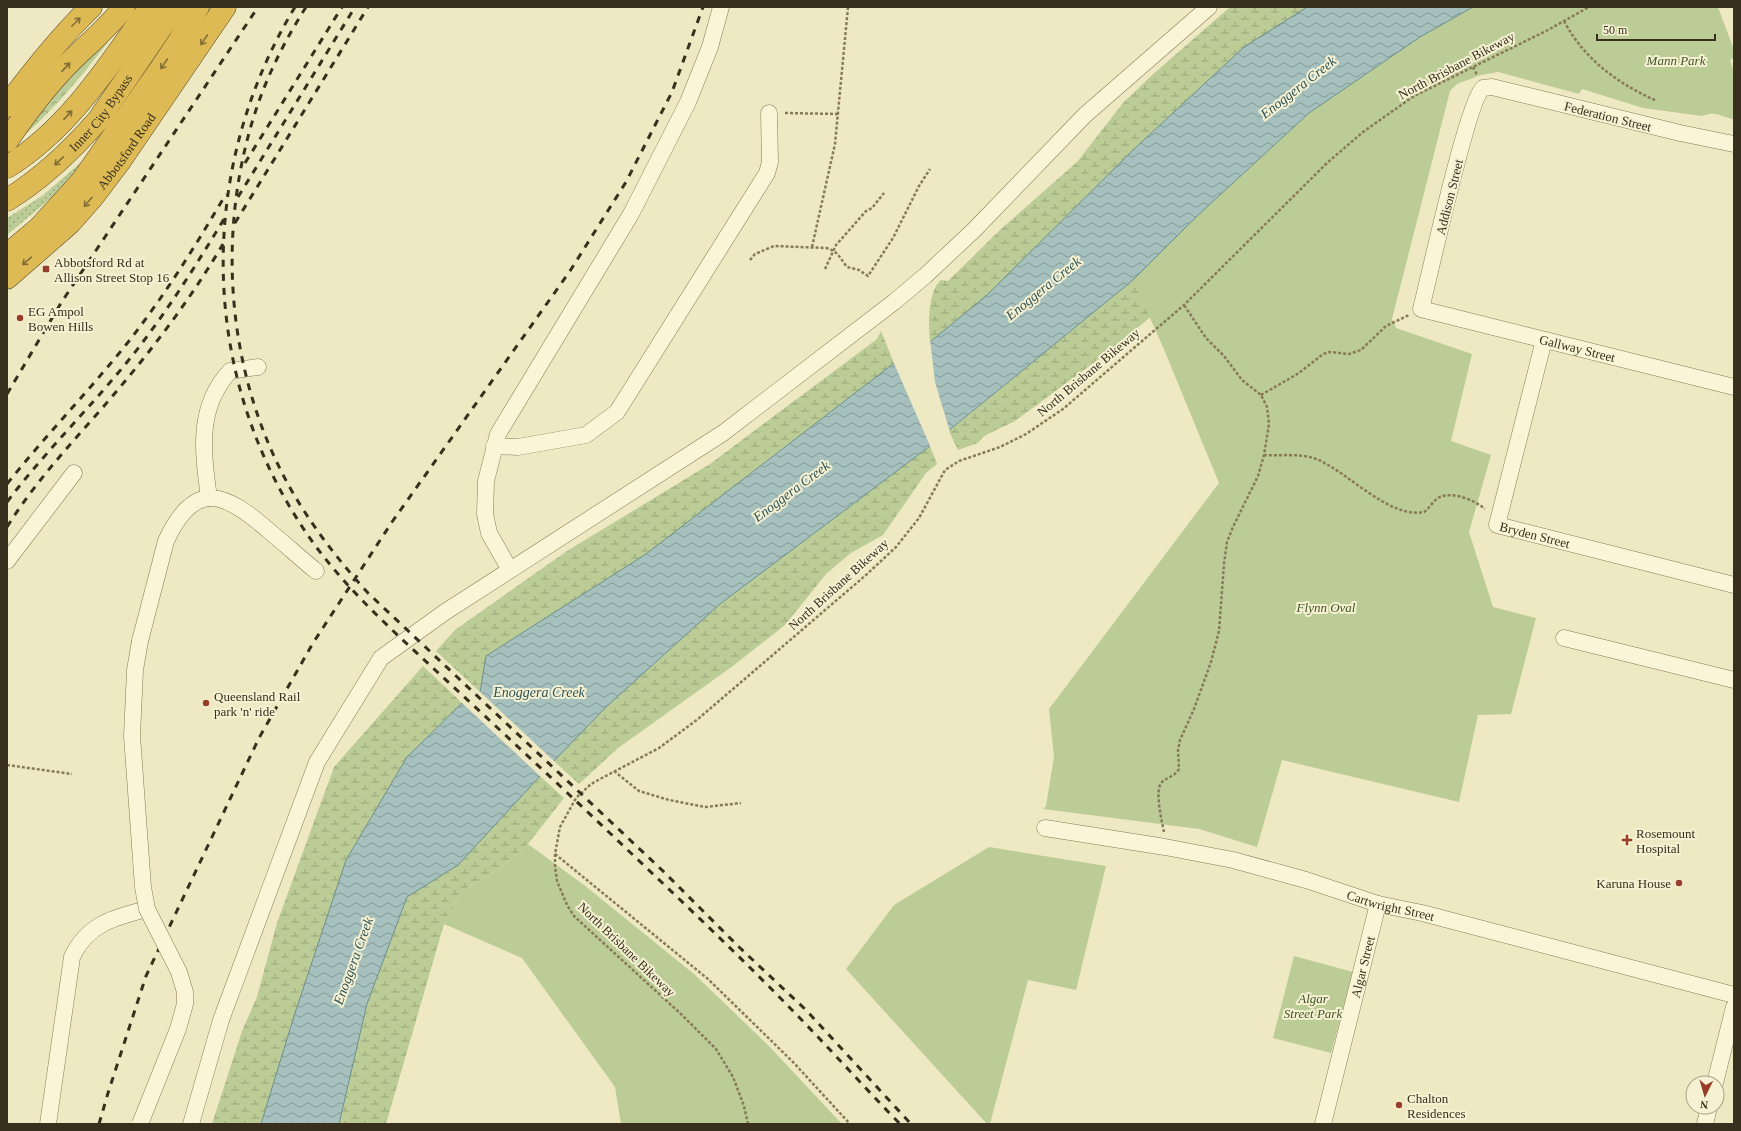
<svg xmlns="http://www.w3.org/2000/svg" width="1741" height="1131" font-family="'Times New Roman',serif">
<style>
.grass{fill:url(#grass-dots)}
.forest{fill:url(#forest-crowns)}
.wetland{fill:url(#wetland-marsh)}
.park{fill:#bccc96}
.water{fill:url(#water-waves);stroke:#6c8f8c}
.pier{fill:#eee9c2}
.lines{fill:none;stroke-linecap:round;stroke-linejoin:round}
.minor-casing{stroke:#887a59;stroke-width:17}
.highway-casing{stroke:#55472e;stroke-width:23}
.path{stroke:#887a59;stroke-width:2.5;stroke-dasharray:3 2;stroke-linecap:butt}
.minor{stroke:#f9f5d6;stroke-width:16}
.highway{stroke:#ddba53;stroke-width:22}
.rail{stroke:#382f1e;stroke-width:3;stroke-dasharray:7 7;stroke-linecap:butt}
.minor-bridge-casing{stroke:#887a59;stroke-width:17;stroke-linecap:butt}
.minor-bridge{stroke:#f9f5d6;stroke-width:16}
.oneway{stroke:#826e36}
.poi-dot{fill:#973d2a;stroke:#f5f1d2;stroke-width:1.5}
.labels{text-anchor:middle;stroke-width:4;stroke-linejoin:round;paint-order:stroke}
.park-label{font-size:13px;font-style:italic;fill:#3f5424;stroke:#f5f1d2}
.street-label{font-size:13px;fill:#382f1e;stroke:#f5f1d2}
.poi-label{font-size:13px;fill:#382f1e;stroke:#f5f1d2;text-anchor:start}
.water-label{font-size:14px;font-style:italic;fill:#2d5257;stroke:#f5f1d2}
</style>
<defs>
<pattern id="grass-dots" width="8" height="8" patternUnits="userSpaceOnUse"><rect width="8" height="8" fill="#bccc96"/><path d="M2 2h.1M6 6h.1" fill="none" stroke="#9aa67a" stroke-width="1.8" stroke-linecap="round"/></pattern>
<pattern id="forest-crowns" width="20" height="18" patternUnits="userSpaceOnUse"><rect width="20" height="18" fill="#bccc96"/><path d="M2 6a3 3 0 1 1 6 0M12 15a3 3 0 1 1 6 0" fill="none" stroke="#9aa67a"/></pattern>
<pattern id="wetland-marsh" width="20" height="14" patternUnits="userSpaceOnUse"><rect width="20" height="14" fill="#bccc96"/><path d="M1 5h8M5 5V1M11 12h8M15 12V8" fill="none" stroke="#9aa67a"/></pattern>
<pattern id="water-waves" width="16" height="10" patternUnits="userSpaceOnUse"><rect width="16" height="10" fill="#a5c0bd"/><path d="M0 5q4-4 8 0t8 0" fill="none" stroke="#879c99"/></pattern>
</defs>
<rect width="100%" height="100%" fill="#eee9c2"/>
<!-- grass -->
<path class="grass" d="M 86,158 L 68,184 L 7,235 L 7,218 L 42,196 Z"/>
<!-- forest -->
<path class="forest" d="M 109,41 C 78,81 47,118 8,149 L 72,73 Z"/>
<!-- wetland -->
<path class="wetland" d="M 1230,7 L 1307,7 L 1244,47 L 1133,150 L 987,295 L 930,342 C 928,325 928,291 941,280 L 948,281 L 1001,229 L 1077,162 L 1123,103 L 1151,76 Z
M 1473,7 L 1174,297 L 1115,347 L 1015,421 L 984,436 L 978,443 L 958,450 L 949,431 L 1133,280 L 1195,218 Z
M 881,331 L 894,363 L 646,554 L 486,656 L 480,692 L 436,651 L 455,630 L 567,551 L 710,464 L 877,339 Z
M 930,446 L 937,464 L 926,473 L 883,535 L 851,553 L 826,574 L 785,625 L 733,666 L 618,748 L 579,784 L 554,761 L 606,707 L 720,604 Z
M 423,666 L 462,703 L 407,757 L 346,860 L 294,1016 L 261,1124 L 212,1124 L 242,1031 L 257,997 L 277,923 L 334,767 Z
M 540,776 L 564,798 L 528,844 L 500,868 L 462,891 L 444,924 L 386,1124 L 339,1124 L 367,1004 L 407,897 L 458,865 Z"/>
<!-- park -->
<path class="park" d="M 1473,7 L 1718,7 L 1734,50 L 1734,58 L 1730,60 L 1734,72 L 1734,119 C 1720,118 1719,110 1702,116 L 1643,108 L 1582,89 L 1579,94 L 1498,72 L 1481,75 L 1457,84 L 1450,91 L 1392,319 L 1396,328 L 1472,354 L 1451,441 L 1491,455 L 1469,532 L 1493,607 L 1536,618 L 1511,714 L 1478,715 L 1459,802 L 1282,760 L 1257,847 L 1199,829 L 1043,809 L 1046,806 L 1054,757 L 1049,709 L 1219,483 L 1163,347 L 1133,280 L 1195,218 L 1309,113 L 1420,37 Z
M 528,844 L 584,885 L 694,974 L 768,1045 L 842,1124 L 621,1124 L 615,1087 L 522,958 L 444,924 L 462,891 L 500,868 Z
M 989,847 L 1106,866 L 1076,990 L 1028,980 L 990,1124 L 987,1124 L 846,969 L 894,905 Z
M 1294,956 L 1353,972 L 1331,1053 L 1273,1038 Z"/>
<!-- water -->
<path class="water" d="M 1307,7 L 1473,7 L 1420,37 L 1309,113 L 1195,218 L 1133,280 L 930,446 L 720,604 L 606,707 L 554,761 L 458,865 L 407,897 L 367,1004 L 339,1124 L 261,1124 L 294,1016 L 346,860 L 407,757 L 462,703 L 480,692 L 486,656 L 646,554 L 894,363 L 930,342 L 987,295 L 1133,150 L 1244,47 Z"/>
<!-- pier -->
<path class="pier" d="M 930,339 L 935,382 L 950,432 L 931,448 L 893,361 Z
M 478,690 L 555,762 L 541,777 L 460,701 Z"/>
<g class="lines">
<!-- minor casing -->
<g class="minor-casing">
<g id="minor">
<path id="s1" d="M 1734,144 L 1680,133 L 1492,87 L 1483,88 C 1468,99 1429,278 1421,309 L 1734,387"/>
<path id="s2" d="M 1544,340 L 1497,525 L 1734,585"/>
<path d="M 494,446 L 518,447 L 586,435 L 617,412 L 767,173 L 770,162 L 769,113"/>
<path d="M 209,498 C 203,453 196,408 230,371 L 258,367"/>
<path d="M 7,561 L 74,473"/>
<path d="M 510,570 L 489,533 L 485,514 L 486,481 L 498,434 L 631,214 L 688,102 L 710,47 L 721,7"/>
<path d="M 1564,638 L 1734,680"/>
<path d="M 140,641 L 166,541 C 195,478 226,493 269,531 C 285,544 300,558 316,571"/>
<path id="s3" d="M 1045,828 L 1165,847 L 1233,860 L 1306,880 L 1378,904 L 1422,913 L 1734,995"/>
<path d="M 1715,1083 L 1734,1007"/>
<path d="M 48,1124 L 72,957 C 87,924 115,917 147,909"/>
<path d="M 191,1124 L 221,1020 L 317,762 L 381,658 L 445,612 L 723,433 L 894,302 L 925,276 L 974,230 L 1085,115 L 1209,7"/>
<path id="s4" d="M 1323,1124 L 1378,904"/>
<path d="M 1705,1124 L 1709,1107"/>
</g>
</g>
<!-- highway casing -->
<g class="highway-casing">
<g id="highway">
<path d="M 7,106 C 33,71 60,37 91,7"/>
<path d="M 7,141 C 26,113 46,86 70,62 C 88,44 108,28 124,7"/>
<path d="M 7,167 C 69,129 109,65 150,7"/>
<path id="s5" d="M 7,200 C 43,178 72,150 99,119 L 175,7"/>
<path d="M 7,255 L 39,228 L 81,182 L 159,71 L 179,41 L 198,7"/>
<path id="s6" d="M 7,278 L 70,223 L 92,198 L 120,161 L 225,7"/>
</g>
</g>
<!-- path -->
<path class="path" d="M 1564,21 C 1584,59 1618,84 1657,101
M 1473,67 L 1477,75
M 785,113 L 838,114
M 812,247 L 835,144 L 848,7
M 750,260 L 755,254 L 774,246 L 826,248 C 838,251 840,258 847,267 L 859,270 L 868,276 L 893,238 L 919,186 L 930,169
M 825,269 L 836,245 L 866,211 L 872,208 L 884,193
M 1261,395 L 1299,373 L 1323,354 L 1330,352 L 1349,354 L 1361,350 L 1386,326 L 1409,315
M 1264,455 C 1280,456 1301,453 1316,459 C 1347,471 1389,519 1424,512 C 1430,508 1434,499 1440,497 C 1453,491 1476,501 1485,509
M 7,765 L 72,774
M 614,771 L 639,791 L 669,800 L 705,807 L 741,803
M 1164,832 C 1162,822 1154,789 1162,782 C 1168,777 1175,776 1179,769 L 1178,750 L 1180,740 L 1194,709 L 1211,662 L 1219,631 L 1224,564 L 1227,542 L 1233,527 L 1258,476 L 1264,455 L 1269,424 L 1267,407 L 1261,395 L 1242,380 L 1224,356 L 1206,338 L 1184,305
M 555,854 L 708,979 L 794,1063 L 850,1124
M 748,1124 L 744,1106 L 733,1077 L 716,1049 L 682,1015 L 587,928 L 574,916 L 567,905 L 557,881 L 555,867 L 555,854 L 560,827 L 576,798 L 591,784 L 602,778 L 659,748 L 698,719 L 866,575 L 896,547 L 919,518 L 945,470 L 959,461 L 1000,447 L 1026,434 L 1063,409 L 1184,305 L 1327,163 L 1363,132 L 1414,96 L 1546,31 L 1589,7"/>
<!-- minor -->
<use href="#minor" class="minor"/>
<!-- highway -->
<use href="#highway" class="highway"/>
<!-- rail -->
<path class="rail" d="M 295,7 C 193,175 199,388 317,548 C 351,593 393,631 434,669 C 487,718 540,767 593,817 C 660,881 729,945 794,1012 C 830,1049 864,1087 900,1124
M 306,7 C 287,37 271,68 259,101 C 215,226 225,370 289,486 C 311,525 338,560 368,593 L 663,871 L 739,947 L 806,1010 L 911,1124
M 245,163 L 342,7
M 238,197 L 355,7
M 235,223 L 368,7
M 7,394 L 61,303 L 258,7
M 7,484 C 46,435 90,390 129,341 C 165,295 196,245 226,194
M 7,502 C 41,457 81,417 118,373 C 158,326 192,272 224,219
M 7,527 C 35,482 70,445 104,406 C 148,355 189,302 223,244
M 99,1124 L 108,1093 L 146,976 L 259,738 L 313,643 L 392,522 L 570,271 L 626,182 L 672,92 L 703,7"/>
<!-- minor-bridge casing -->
<g class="minor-bridge-casing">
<path id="minor-bridge" d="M 140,641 L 135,670 L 132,736 L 143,887 L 147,909 L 179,972 L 185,992 L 185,1004 L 178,1029 L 140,1124"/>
</g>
<!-- minor-bridge -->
<use href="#minor-bridge" class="minor-bridge"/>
</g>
<!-- one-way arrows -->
<defs><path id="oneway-shaft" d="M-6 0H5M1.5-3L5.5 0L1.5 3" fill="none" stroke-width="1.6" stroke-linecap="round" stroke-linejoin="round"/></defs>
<g class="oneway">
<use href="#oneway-shaft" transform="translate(76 22) rotate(-45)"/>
<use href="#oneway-shaft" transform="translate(204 40) rotate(124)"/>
<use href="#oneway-shaft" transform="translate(164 64) rotate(124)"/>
<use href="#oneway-shaft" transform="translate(66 67) rotate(-47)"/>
<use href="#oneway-shaft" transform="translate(68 115) rotate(-47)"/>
<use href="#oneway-shaft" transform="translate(59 161) rotate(137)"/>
<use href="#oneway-shaft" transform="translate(88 202) rotate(131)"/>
<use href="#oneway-shaft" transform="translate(27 261) rotate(140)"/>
</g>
<!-- markers -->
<g class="poi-dot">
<rect x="42" y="265" width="8" height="8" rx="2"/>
<circle cx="20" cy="318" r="4"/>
<circle cx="206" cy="703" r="4"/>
<path d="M1625 834h4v4h4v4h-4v4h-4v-4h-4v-4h4z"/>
<circle cx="1679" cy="883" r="4"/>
<circle cx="1399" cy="1105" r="4"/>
</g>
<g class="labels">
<!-- park labels -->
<g class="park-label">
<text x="1676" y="65">Mann Park</text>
<text x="1326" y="612">Flynn Oval</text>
<text x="1313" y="1003">Algar<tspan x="1313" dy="15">Street Park</tspan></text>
</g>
<!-- street labels -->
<g class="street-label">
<text transform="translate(1456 65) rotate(-28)" y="5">North Brisbane Bikeway</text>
<text dy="5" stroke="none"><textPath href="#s5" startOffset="129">Inner City Bypass</textPath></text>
<text transform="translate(1608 116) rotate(14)" y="5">Federation Street</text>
<text dy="5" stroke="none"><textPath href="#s6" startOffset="175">Abbotsford Road</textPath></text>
<text transform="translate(1449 197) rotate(-76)" y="5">Addison Street</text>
<text dy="5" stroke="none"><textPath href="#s1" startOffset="649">Gallway Street</textPath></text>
<text transform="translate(1088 372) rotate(-40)" y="5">North Brisbane Bikeway</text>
<text dy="5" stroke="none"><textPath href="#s2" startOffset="230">Bryden Street</textPath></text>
<text transform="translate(838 584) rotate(-42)" y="5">North Brisbane Bikeway</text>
<text dy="5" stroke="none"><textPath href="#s3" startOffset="355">Cartwright Street</textPath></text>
<text transform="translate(627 949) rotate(44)" y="5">North Brisbane Bikeway</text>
<text dy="5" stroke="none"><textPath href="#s4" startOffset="162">Algar Street</textPath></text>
</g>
<!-- poi labels -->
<g class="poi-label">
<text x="54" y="267">Abbotsford Rd at<tspan x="54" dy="15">Allison Street Stop 16</tspan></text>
<text x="28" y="316">EG Ampol<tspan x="28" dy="15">Bowen Hills</tspan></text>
<text x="214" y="701">Queensland Rail<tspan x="214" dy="15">park 'n' ride</tspan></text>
<text x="1636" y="838">Rosemount<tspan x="1636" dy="15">Hospital</tspan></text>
<text x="1671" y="888" text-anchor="end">Karuna House</text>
<text x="1407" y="1103">Chalton<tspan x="1407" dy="15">Residences</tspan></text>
</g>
<!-- water labels -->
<g class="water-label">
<text transform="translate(1298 87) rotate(-38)" y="5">Enoggera Creek</text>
<text transform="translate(1043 288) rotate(-39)" y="5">Enoggera Creek</text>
<text transform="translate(791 491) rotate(-37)" y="5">Enoggera Creek</text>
<text x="539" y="697">Enoggera Creek</text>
<text transform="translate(353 961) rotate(-70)" y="5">Enoggera Creek</text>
</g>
</g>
<!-- border -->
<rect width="1741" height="1131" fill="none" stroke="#382f1e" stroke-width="16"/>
<!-- north arrow -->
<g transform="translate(1705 1095) rotate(185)"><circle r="19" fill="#f5f1d2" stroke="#a9a38a"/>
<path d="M0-3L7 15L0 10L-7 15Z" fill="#973d2a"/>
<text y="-6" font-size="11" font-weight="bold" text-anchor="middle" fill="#382f1e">N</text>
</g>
<!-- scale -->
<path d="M1597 34v6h118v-6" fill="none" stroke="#382f1e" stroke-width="2"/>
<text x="1603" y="34" font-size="12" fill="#382f1e" stroke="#f5f1d2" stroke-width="3" paint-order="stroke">50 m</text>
</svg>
